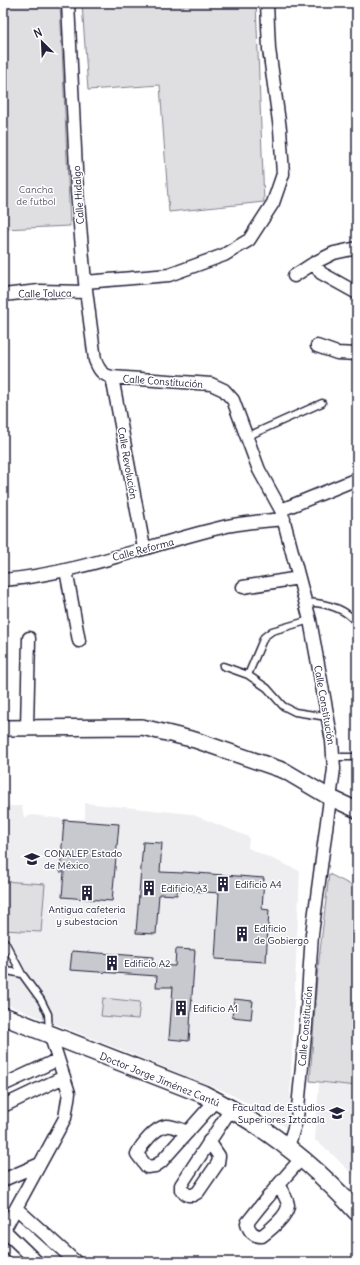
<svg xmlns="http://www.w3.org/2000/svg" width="360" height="1265" font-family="Delius,sans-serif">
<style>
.built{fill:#eeeef1}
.green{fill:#dfdfe2;stroke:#80808e}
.building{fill:#c8c8cf;stroke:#22223b}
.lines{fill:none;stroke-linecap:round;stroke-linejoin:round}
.service-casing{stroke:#22223b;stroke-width:9}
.minor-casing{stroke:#22223b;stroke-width:15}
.tertiary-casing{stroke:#22223b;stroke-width:18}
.secondary-casing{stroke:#22223b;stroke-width:20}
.service{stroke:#fff;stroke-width:6}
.minor{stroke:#fff;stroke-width:12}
.tertiary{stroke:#fff;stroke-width:15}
.secondary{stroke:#fff;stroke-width:17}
.labels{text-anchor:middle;stroke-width:3;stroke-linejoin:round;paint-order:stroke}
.park-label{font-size:10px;fill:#5b5b6d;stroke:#fff}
.street-label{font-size:10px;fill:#22223b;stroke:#fff}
.poi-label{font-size:10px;fill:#22223b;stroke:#fff;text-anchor:start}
</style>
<rect width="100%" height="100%" fill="#fff"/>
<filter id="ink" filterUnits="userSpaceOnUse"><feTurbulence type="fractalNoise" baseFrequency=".025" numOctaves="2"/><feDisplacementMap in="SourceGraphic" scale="8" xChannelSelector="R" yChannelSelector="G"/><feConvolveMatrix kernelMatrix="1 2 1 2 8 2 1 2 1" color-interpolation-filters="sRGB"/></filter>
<g filter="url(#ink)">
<!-- built -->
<path class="built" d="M 85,803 L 191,814 L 249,837 L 248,848 L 300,871 L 289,1119 L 286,1126 L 285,1127 L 249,1104 L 222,1090 L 3,1003 L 3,806 L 22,806 L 24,818 L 32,815 L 63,819 L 85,819 Z
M 319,1083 L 357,1086 L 357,1179 L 330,1152 L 315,1140 Z"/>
<!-- green -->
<path class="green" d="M 3,3 L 60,3 L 70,226 L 3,229 Z
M 82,3 L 256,3 L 264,202 L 169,212 L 160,85 L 88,90 Z
M 329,874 L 357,888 L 357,1086 L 310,1081 L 317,977 Z
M 3,881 L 45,884 L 41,932 L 3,930 Z
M 103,998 L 140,1002 L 138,1019 L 101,1016 Z"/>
<!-- building -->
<path class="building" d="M 64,820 L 119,824 L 112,901 L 62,897 L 64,872 L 60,872 Z
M 143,842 L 162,843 L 160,872 L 183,873 L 183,872 L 264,878 L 262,909 L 269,910 L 266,962 L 215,959 L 219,893 L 177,890 L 177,895 L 159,894 L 156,934 L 136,933 Z
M 176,949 L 195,950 L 189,1041 L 169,1039 L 173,987 L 156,987 L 157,976 L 70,970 L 72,951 L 153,957 L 152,965 L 175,966 Z
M 234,999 L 253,1001 L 251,1019 L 232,1017 Z"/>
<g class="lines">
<!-- service casing -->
<g class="service-casing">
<path id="service" d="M 246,437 L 322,403
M 305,602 C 324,603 346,607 357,624
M 223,666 L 248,675 L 267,688 L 283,706 L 295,712 L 327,717
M 248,675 L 264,637 L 272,631 L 310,620
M 333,757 L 357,757
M 3,942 L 5,942 L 22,974 L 41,1000 L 48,1014 L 49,1033
M 3,970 L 22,974"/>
</g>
<!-- minor casing -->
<g class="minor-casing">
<path id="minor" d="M 68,3 L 77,191 L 85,282 L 95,360 C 99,370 102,375 112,377 L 211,384 L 224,390 L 233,400 L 259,470 L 281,510 L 310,620 L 332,741 L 334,769 L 312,934 L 306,1025 L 297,1118 L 288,1147
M 314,263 L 321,273 L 357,293
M 294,276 L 314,263 L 334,253 L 357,248
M 85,282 L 169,275 L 224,255 L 249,240 L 273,203 L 283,174 L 280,129 L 269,49 L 267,3
M 3,295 L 39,291 L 86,292
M 317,346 L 337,353 L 357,354
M 112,377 L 144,548
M 281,510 L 357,479
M 66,570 L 79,641
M 3,580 C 78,574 153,543 227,526 C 245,522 266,521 284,519
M 243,587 L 299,578
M 27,728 L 29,638
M 3,1085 L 57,1060
M 3,1106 L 64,1077
M 188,1132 C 182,1130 172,1125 166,1126 C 155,1128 142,1144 137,1154 L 147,1167 L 155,1166 L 161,1162 L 216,1100
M 209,1141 L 219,1156 L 218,1163 L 198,1192 L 193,1195 L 188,1195 L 181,1190 L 181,1185 L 231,1109
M 3,1180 L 40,1164
M 278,1185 C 282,1191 287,1198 288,1205 C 288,1215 270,1230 262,1236 C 253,1236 249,1231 247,1223 C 264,1201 282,1180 301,1159
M 16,1208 L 76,1262
M 4,1230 L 37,1262
M 3,1232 L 65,1118 L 69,1093 L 50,1034
M 3,1260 L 6,1262"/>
</g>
<!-- tertiary casing -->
<g class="tertiary-casing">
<path id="tertiary" d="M 3,728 L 142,727 L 195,740 L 285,771 L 329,797 L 357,810"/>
</g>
<!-- secondary casing -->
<g class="secondary-casing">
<path id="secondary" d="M 3,1016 L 203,1094 C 261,1123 314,1164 357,1212"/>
</g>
<!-- service -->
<use href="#service" class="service"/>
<!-- minor -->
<use href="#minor" class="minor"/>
<!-- tertiary -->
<use href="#tertiary" class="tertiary"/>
<!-- secondary -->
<use href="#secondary" class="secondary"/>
</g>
</g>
<!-- icons -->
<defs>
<g id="school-bare" transform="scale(1.2)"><path d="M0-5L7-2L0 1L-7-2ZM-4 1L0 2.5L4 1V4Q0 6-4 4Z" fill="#22223b" stroke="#fff" stroke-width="2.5" paint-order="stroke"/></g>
<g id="building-bare" transform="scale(1.2)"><path d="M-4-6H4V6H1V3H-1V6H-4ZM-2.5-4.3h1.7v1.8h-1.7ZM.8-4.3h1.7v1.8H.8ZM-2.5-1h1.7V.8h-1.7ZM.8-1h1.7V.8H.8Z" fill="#22223b" stroke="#fff" stroke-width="2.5" paint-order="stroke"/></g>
<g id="university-bare" transform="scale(1.2)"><path d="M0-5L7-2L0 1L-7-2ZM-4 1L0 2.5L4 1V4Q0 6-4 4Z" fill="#22223b" stroke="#fff" stroke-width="2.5" paint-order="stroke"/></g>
</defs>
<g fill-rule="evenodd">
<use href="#school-bare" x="32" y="859"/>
<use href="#building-bare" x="223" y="884"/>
<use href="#building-bare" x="149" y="888"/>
<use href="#building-bare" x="87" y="893"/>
<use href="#building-bare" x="242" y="934"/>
<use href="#building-bare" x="112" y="963"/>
<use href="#building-bare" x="181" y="1008"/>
<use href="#university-bare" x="337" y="1113"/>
</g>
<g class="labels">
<!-- park labels -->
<g class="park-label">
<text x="36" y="193">Cancha<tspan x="36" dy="12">de futbol</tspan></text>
</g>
<!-- street labels -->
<g class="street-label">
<text transform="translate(78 195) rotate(-94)" y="4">Calle Hidalgo</text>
<text transform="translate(45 293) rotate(-1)" y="4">Calle Toluca</text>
<text transform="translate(163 381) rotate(4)" y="4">Calle Constitución</text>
<text transform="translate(128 463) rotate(80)" y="4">Calle Revolución</text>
<text transform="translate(143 549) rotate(-15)" y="4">Calle Reforma</text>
<text transform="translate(325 705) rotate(80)" y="4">Calle Constitución</text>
<text transform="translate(305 1026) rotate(-85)" y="4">Calle Constitución</text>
<text transform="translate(160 1079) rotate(22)" y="4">Doctor Jorge Jiménez Cantú</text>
</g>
<!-- poi labels -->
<g class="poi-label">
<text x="44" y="857">CONALEP Estado<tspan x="44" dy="12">de México</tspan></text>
<text x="235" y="888">Edificio A4</text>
<text x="161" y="892">Edificio A3</text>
<text x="87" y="913" text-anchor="middle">Antigua cafeteria<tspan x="87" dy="12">y subestacion</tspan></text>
<text x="254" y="932">Edificio<tspan x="254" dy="12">de Gobiergo</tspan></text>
<text x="124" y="967">Edificio A2</text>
<text x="193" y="1012">Edificio A1</text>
<text x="325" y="1111" text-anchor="end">Facultad de Estudios<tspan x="325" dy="12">Superiores Iztacala</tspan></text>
</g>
</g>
<!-- margin -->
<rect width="360" height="1265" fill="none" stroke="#fff" stroke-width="16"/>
<rect x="8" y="8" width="344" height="1249" fill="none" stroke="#22223b" stroke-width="1.5" filter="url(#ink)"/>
<!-- north arrow -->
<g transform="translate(42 42) rotate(336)" stroke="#ffffff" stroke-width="3" paint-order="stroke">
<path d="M0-3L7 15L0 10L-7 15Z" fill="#22223b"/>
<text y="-6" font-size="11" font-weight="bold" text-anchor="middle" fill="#22223b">N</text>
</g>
</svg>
